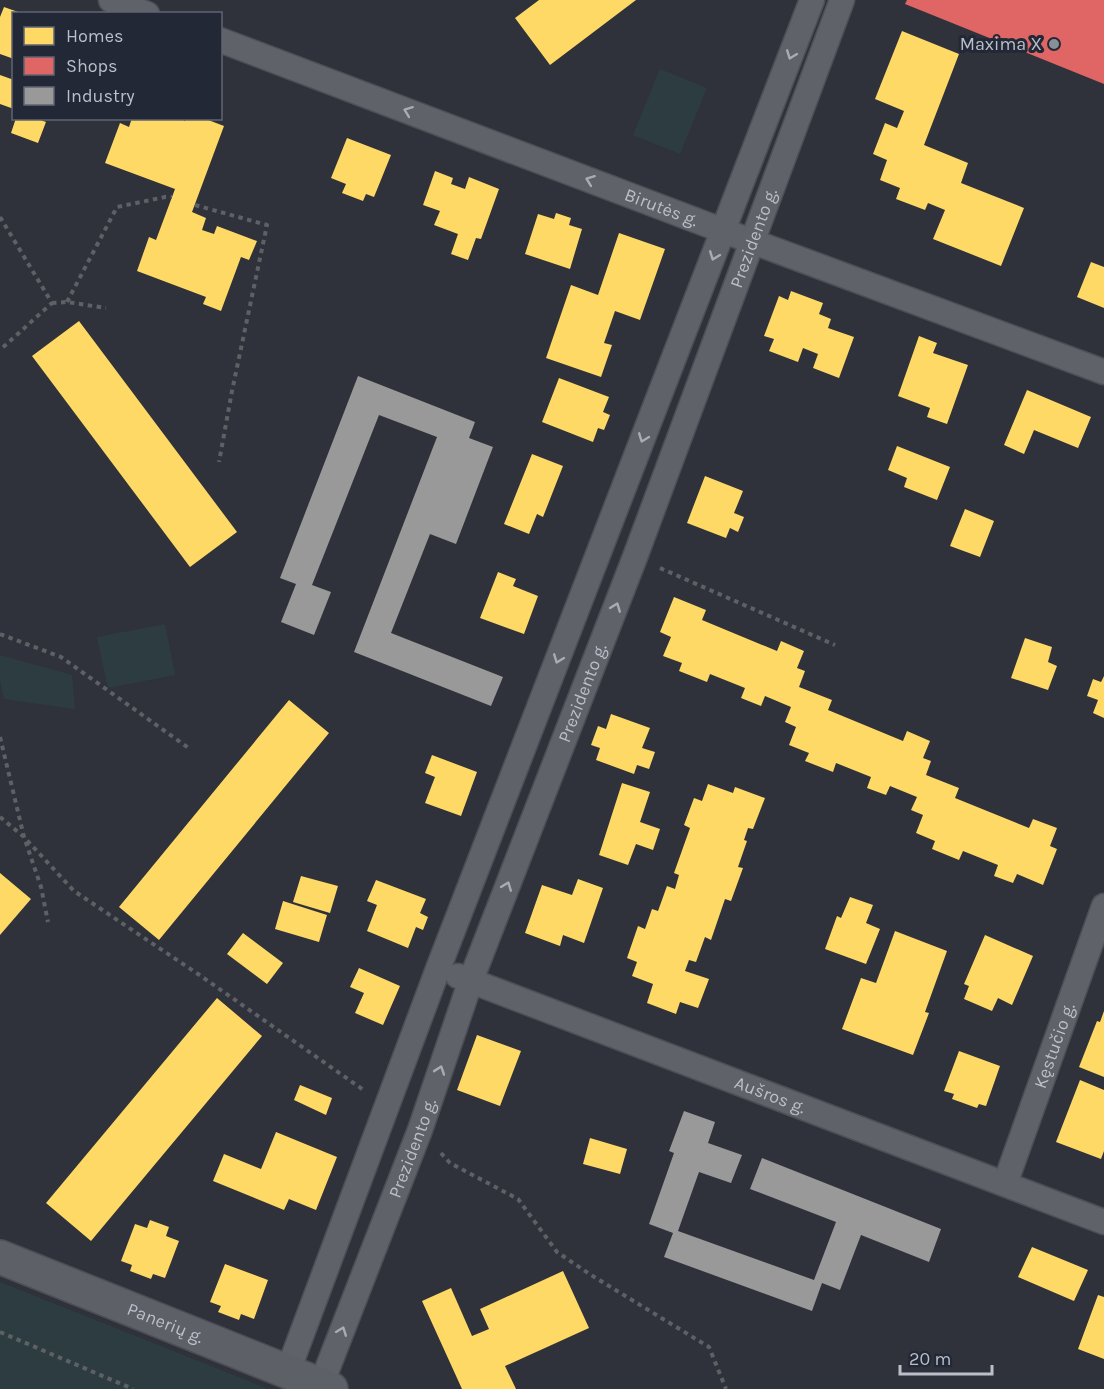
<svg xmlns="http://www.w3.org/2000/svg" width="1104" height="1389" font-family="Karla,sans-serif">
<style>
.green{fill:#2d3c40}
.homes{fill:#ffd966}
.shops{fill:#e06666}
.industry{fill:#999}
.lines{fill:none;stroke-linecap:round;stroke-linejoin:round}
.street-casing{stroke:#4c4f55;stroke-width:27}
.secondary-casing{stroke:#4c4f55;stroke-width:36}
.path{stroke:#5d6165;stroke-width:4;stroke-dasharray:4.5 4.5;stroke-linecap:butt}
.street{stroke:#5f6268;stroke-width:24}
.secondary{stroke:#5d6067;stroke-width:33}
.oneway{stroke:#a8acb6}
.poi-dot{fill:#898e98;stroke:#222835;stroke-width:2}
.labels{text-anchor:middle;stroke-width:6;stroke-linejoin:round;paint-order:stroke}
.poi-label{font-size:18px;fill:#babfca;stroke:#222835;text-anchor:end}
.street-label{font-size:18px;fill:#babfca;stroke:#222835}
</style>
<rect width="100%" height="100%" fill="#2f323a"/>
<!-- green -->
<path class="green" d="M 660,69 L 707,88 L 680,154 L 633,135 Z
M 165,624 L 175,675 L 108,688 L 97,637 Z
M 0,655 L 72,675 L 75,709 L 4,699 L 0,679 Z
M 0,1282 L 256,1384 L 268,1389 L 0,1389 Z"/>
<!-- homes -->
<path class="homes" d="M 539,0 L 636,0 L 550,65 L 515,18 Z
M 4,7 L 21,13 L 14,14 L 14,59 L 0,54 L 0,17 Z
M 902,31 L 959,54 L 924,145 L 968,163 L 961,183 L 1024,208 L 1001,266 L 933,239 L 945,210 L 928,203 L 925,210 L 896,199 L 900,188 L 880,180 L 887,160 L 873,154 L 885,123 L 897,128 L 904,111 L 875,99 Z
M 0,75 L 14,80 L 14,109 L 0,104 Z
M 16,118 L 35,118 L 46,122 L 38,143 L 11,133 Z
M 132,118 L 180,118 L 185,121 L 186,118 L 203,118 L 224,126 L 192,212 L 206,218 L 202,230 L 214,234 L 217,226 L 257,241 L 249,260 L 241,257 L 221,311 L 203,304 L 206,297 L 137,271 L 149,237 L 156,240 L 175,189 L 105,163 L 120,123 L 129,127 Z
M 347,138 L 391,155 L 374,197 L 366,194 L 363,201 L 342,193 L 346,184 L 331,178 Z
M 435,171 L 453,178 L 451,184 L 465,189 L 469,177 L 499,189 L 481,239 L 476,238 L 468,260 L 451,254 L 458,234 L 434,225 L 440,211 L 423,205 Z
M 556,213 L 571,218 L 569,225 L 582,229 L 570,269 L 525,254 L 538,214 L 554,219 Z
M 619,233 L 665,249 L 640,320 L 615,311 L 604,343 L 612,345 L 601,377 L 546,358 L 571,285 L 598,295 Z
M 1091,262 L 1104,267 L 1104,308 L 1077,297 Z
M 791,291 L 823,303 L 819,314 L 831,319 L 828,328 L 854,337 L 839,378 L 813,368 L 818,354 L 803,348 L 798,362 L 769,351 L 774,339 L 764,336 L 779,296 L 788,300 Z
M 79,321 L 237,532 L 190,567 L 32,356 Z
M 919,336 L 937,343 L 933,353 L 968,365 L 947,424 L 927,417 L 930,408 L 898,396 Z
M 559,378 L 609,397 L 603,412 L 610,415 L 604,430 L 598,428 L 593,442 L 542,422 Z
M 1027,390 L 1091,417 L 1078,448 L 1034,430 L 1024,454 L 1004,445 Z
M 897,446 L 950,467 L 937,500 L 904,487 L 907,478 L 888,470 Z
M 532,454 L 563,466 L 543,517 L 537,514 L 529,534 L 504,524 Z
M 705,476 L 743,491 L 734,513 L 744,517 L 738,532 L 730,528 L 726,538 L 687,523 Z
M 965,509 L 994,521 L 980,557 L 950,546 Z
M 498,572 L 516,579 L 513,586 L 538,596 L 524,634 L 480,618 Z
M 674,597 L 706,610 L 702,620 L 777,651 L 781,641 L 804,651 L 797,668 L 805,671 L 799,687 L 832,700 L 828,710 L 903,741 L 907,731 L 930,741 L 923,758 L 931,761 L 926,775 L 959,788 L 955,798 L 1029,828 L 1033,819 L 1057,828 L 1050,846 L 1057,849 L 1043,885 L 1017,874 L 1013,883 L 994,876 L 998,865 L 963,851 L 959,860 L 932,849 L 935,841 L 916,833 L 923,815 L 911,810 L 917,797 L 890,786 L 886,795 L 867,788 L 871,777 L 836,763 L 833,772 L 805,761 L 809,753 L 789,745 L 796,727 L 785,722 L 791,707 L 765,696 L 761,706 L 741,698 L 745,688 L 710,674 L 707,682 L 679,671 L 682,663 L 663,656 L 671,637 L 660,632 Z
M 1025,638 L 1052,647 L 1048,662 L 1057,666 L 1048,690 L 1011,678 Z
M 1104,676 L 1104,718 L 1093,713 L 1098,700 L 1087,696 L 1093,679 L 1101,682 Z
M 289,700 L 329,733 L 159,940 L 119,907 Z
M 611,714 L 650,728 L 642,748 L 655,752 L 649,769 L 637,765 L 634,774 L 596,760 L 600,748 L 591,745 L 598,726 L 606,729 Z
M 432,755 L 477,772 L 461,816 L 425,803 L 435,777 L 425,773 Z
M 622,783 L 650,792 L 640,822 L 660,829 L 653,850 L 636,844 L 628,865 L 599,855 Z
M 708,784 L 733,793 L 735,787 L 765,798 L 753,829 L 748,828 L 744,840 L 747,841 L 738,867 L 743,868 L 731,901 L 725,899 L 711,940 L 705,937 L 696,962 L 689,960 L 685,971 L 709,979 L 698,1008 L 680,1002 L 676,1014 L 647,1003 L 653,984 L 632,976 L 637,962 L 627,958 L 638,926 L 645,929 L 652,909 L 658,911 L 667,886 L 675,889 L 679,875 L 674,873 L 690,828 L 684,825 L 694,798 L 702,801 Z
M 0,873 L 31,899 L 0,935 Z
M 301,876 L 338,886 L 330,913 L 293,902 Z
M 578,879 L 603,888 L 584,943 L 563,935 L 560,946 L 525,933 L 542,885 L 572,895 Z
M 376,880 L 426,899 L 420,913 L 428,917 L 423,930 L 416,927 L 408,948 L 367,931 L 377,905 L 367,901 Z
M 850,897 L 873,905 L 866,923 L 880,929 L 866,964 L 825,949 L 837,916 L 841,918 Z
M 283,901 L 327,915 L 319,942 L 275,929 Z
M 895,931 L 947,951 L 925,1012 L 929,1013 L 913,1055 L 842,1029 L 861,978 L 876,983 Z
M 243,933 L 283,963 L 267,984 L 227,954 Z
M 985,935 L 1033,956 L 1012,1005 L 998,998 L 992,1011 L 964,999 L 969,986 L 964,984 Z
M 359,968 L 400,986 L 383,1025 L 355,1013 L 364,993 L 350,987 Z
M 217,998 L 262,1036 L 91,1241 L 46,1203 Z
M 1104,1011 L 1104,1077 L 1079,1067 L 1097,1021 L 1100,1022 Z
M 477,1035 L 521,1051 L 500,1106 L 457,1090 Z
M 959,1051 L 1000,1066 L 986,1106 L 979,1104 L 977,1108 L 952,1099 L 954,1094 L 944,1091 Z
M 1080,1080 L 1104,1090 L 1104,1151 L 1101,1159 L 1056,1142 Z
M 300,1085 L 332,1098 L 326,1115 L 294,1100 Z
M 276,1132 L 337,1157 L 316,1210 L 289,1199 L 284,1210 L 213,1181 L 224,1154 L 261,1169 Z
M 590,1138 L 627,1149 L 620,1174 L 583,1164 Z
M 150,1220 L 169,1227 L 166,1236 L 179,1241 L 165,1278 L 153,1274 L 151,1279 L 130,1271 L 132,1265 L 121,1261 L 135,1224 L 147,1228 Z
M 1032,1247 L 1088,1270 L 1074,1301 L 1018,1277 Z
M 225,1264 L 268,1280 L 254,1319 L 241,1314 L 239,1320 L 218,1312 L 221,1306 L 210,1302 Z
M 563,1271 L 589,1328 L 505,1366 L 516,1389 L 462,1389 L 422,1301 L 451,1288 L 472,1336 L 489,1329 L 480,1309 Z
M 1098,1295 L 1104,1297 L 1104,1359 L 1078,1349 Z"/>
<!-- shops -->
<path class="shops" d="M 907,0 L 1104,0 L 1104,84 L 905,4 Z"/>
<!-- industry -->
<path class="industry" d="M 358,376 L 475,422 L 469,438 L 493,447 L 456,544 L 430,534 L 391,633 L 503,677 L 491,706 L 354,652 L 437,437 L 379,415 L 312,585 L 331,592 L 314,635 L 281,622 L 296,584 L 280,578 Z
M 684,1111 L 715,1122 L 708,1143 L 742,1155 L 731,1183 L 699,1172 L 678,1231 L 814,1280 L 836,1222 L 750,1189 L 762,1158 L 941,1229 L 929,1262 L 861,1235 L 840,1290 L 822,1283 L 812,1311 L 664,1257 L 673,1233 L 649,1224 L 674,1153 L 669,1151 Z"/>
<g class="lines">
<!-- street casing -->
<g class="street-casing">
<g id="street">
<path d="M 111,0 L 147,14"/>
<path id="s1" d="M 220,40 L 708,225 L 1104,372"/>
<path id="s2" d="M 458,976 L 1104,1222"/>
<path id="s3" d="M 1005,1184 L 1104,906"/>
<path d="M 288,1371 L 438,969 L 812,0"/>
<path id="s4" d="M 321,1385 L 420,1130 L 471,980 L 635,557 L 842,0"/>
</g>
</g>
<!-- secondary casing -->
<g class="secondary-casing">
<g id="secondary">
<path id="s5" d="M 0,1257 L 331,1389"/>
</g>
</g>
<!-- path -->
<path class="path" d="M 195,205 L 267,225 L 232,391 L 219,462
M 0,217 L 52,303 L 0,350
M 67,302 L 117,207 L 165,197 L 172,197
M 52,303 L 67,302 L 106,308
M 660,568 L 835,645
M 0,634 L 61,657 L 190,749
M 0,737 L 24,837 L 41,887 L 48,922
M 0,817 L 24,837 L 74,891 L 198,974 L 365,1091
M 441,1153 L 450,1163 L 518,1199 L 557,1252 L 591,1275 L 709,1347 L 726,1389
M 0,1332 L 133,1389"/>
<!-- street -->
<use href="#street" class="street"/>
<!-- secondary -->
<use href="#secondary" class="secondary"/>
</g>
<!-- one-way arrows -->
<defs><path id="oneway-chevron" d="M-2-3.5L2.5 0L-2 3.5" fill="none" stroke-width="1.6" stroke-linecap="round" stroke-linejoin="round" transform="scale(1.5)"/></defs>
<g class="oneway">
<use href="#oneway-chevron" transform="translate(791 55) rotate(111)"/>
<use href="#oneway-chevron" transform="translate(408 111) rotate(-159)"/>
<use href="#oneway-chevron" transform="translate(590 180) rotate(-159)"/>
<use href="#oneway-chevron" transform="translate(714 256) rotate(111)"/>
<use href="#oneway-chevron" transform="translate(643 438) rotate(111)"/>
<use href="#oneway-chevron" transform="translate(616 607) rotate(-69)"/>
<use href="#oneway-chevron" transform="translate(558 659) rotate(111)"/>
<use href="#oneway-chevron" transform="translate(507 886) rotate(-69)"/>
<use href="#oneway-chevron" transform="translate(440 1070) rotate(-71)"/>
<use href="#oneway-chevron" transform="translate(342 1331) rotate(-69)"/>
</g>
<!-- markers -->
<circle class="poi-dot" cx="1054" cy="44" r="6"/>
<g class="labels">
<!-- poi labels -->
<g class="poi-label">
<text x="1042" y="50">Maxima X</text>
</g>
<!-- street labels -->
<g class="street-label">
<text dy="6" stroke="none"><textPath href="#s1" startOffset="472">Birutės g.</textPath></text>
<text dy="6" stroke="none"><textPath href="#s4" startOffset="1226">Prezidento g.</textPath></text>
<text dy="6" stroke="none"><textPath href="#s4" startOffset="740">Prezidento g.</textPath></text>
<text dy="6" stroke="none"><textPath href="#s3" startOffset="147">Kęstučio g.</textPath></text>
<text dy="6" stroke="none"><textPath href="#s2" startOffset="334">Aušros g.</textPath></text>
<text dy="6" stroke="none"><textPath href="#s4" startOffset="254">Prezidento g.</textPath></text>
<text dy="6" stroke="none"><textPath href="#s5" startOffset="178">Panerių g.</textPath></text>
</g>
</g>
<!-- legend -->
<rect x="12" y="12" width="210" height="108" fill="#222835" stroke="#5f6471" stroke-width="1.5"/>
<rect x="24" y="27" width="30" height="18" fill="#ffd966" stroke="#5f6471" stroke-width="1.5"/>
<text x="66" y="42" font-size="18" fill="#babfca">Homes</text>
<rect x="24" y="57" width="30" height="18" fill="#e06666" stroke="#5f6471" stroke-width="1.5"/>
<text x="66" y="72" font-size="18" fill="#babfca">Shops</text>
<rect x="24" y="87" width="30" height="18" fill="#999999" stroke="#5f6471" stroke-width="1.5"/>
<text x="66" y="102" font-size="18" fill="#babfca">Industry</text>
<!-- scale -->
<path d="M900 1365v9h92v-9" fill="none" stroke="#babfca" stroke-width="3"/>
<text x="909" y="1365" font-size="18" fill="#babfca" stroke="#222835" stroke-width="4.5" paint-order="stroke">20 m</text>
</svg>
